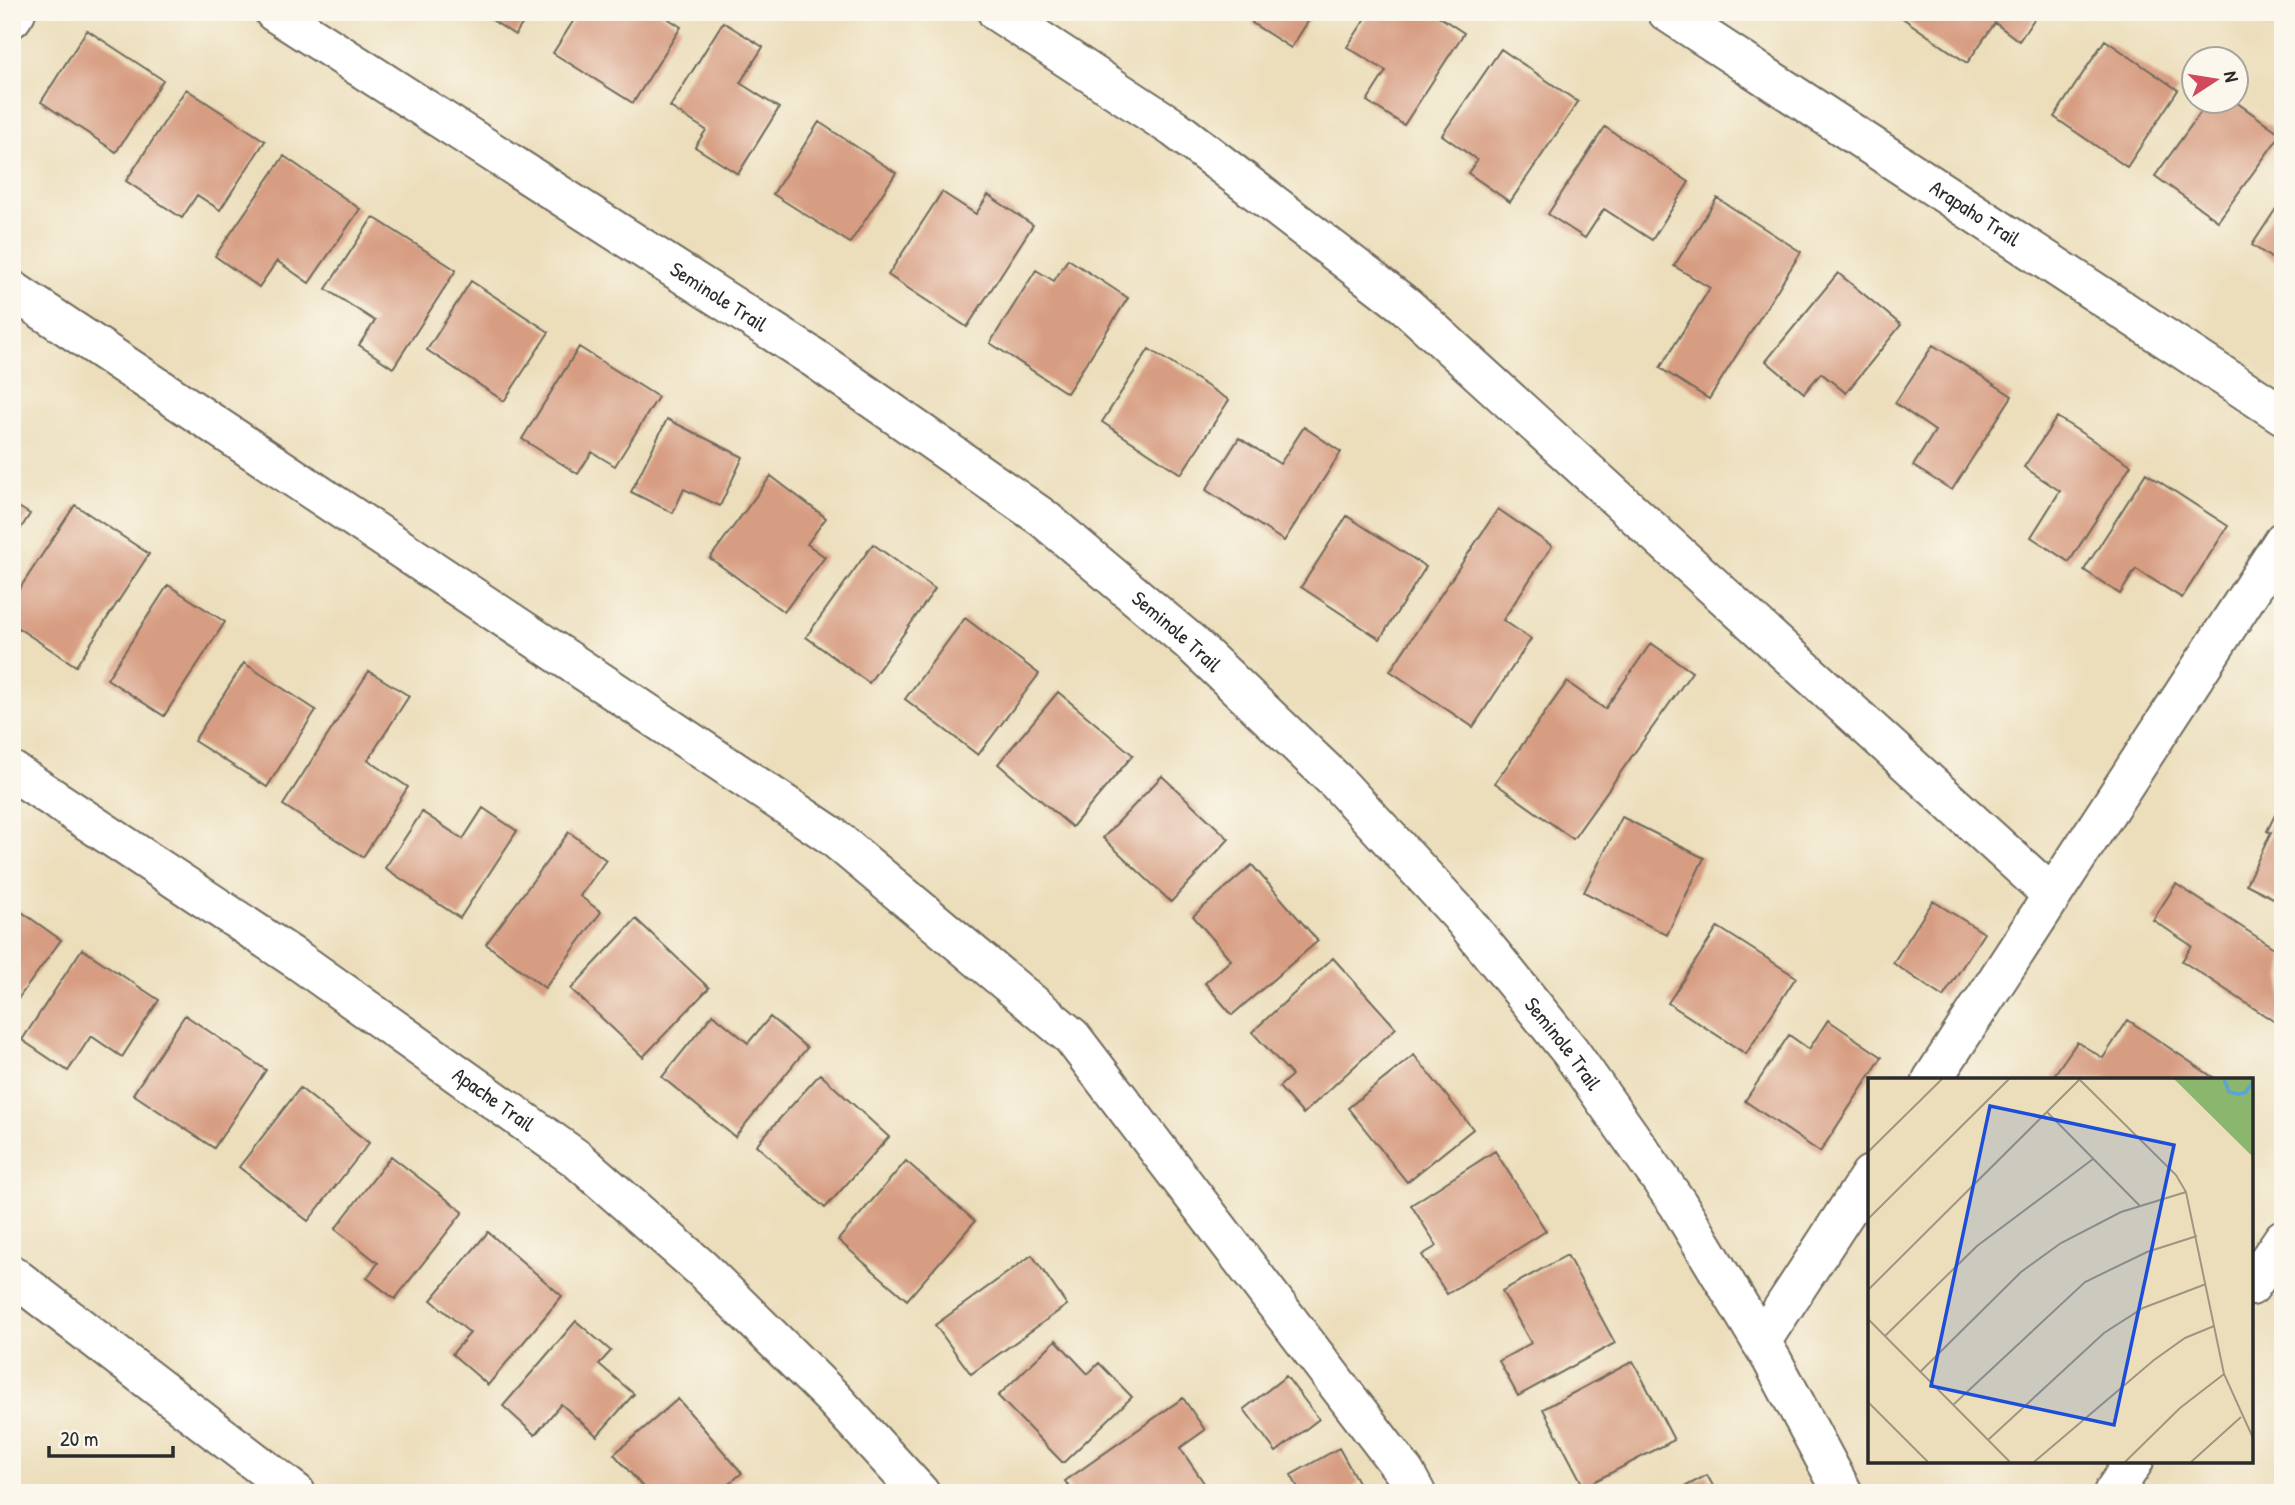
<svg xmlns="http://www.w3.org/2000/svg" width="2295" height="1505" font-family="'Patrick Hand',sans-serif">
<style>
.building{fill:#d79d82}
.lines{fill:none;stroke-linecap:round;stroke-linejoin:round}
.minor-casing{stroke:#6f6a5d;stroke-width:42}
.minor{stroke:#fff;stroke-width:38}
.labels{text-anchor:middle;stroke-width:5;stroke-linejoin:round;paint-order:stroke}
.street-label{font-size:21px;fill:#2b2b2b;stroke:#fbf7ec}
.inset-river{fill:none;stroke:#5da4d3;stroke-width:3.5}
.inset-road{fill:none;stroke:#9f9681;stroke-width:2}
.view{fill:#1d4ed8;fill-opacity:0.15;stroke:#1d4ed8;stroke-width:3.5}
.inset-edge{fill:none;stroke:#2b2b2b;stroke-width:3.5}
</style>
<rect width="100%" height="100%" fill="#fbf7ec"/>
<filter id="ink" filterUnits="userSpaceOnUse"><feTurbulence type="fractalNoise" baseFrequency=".0143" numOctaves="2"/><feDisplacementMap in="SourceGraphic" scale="14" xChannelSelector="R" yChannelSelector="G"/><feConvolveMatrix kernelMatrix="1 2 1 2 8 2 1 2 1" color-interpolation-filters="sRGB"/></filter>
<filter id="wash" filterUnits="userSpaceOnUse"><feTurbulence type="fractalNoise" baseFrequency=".00686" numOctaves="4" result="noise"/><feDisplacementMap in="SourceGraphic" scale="28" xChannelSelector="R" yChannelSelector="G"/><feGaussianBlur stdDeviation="1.57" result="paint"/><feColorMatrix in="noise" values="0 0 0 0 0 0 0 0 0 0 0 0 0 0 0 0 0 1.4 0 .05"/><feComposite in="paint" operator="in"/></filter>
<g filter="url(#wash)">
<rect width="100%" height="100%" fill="#ecdebb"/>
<g id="blocks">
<!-- building -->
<path class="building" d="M 480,12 L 530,12 L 515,35 Z
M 579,12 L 658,12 L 681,27 L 633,103 L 553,53 Z
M 1259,12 L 1314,12 L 1291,48 L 1252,23 Z
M 1370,12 L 1432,12 L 1464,33 L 1404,125 L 1367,101 L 1386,71 L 1347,47 Z
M 1894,12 L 2039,12 L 2019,41 L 1995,23 L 1967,63 Z
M 723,22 L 763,47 L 740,83 L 779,108 L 738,174 L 695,147 L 706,130 L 670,107 Z
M 87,30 L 163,80 L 116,152 L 41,102 Z
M 2105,40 L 2178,90 L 2127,167 L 2054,117 Z
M 1501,49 L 1578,102 L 1510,202 L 1468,173 L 1477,160 L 1442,135 Z
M 186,89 L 265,141 L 220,210 L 197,195 L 182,218 L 126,181 Z
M 2208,102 L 2236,102 L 2281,134 L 2218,221 L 2155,176 Z
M 819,122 L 896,173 L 850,243 L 773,194 Z
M 1605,127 L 1689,182 L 1652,240 L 1604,209 L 1585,238 L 1548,214 Z
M 284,156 L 360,209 L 309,283 L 277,261 L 259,287 L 215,256 Z
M 942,192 L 976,214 L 988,195 L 1033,225 L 967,327 L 888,275 Z
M 1717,198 L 1801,252 L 1709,399 L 1660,368 L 1710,288 L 1674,266 Z
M 2283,198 L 2283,266 L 2252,245 Z
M 373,217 L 456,270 L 393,368 L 359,345 L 375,321 L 326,289 Z
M 1068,259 L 1128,298 L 1067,393 L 990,343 L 1036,270 L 1054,281 Z
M 1838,273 L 1901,325 L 1846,393 L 1821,373 L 1804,393 L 1766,361 Z
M 471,281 L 549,332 L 504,401 L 427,350 Z
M 1933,345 L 2012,396 L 1952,490 L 1913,466 L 1935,431 L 1895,403 Z
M 579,347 L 658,397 L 615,466 L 592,452 L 578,474 L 522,439 Z
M 1149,349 L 1229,400 L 1181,474 L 1102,422 Z
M 2057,417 L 2131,465 L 2069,562 L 2031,537 L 2060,491 L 2024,467 Z
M 667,419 L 743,457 L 720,506 L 684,489 L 673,513 L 631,492 Z
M 1304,427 L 1341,452 L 1284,541 L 1206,490 L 1239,438 L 1280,464 Z
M 2146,473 L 2228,526 L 2182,598 L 2136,569 L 2120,594 L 2084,570 Z
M 771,476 L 826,518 L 807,544 L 825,557 L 784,612 L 710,558 Z
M 12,503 L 30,514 L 12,542 Z
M 75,505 L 149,554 L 76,666 L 12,624 L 12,600 Z
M 1498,509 L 1552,546 L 1503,620 L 1531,639 L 1473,727 L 1390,671 Z
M 1347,516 L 1426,567 L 1380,639 L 1301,587 Z
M 873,544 L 935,589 L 869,683 L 806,637 Z
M 168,585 L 225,622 L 164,716 L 107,679 Z
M 965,618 L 1039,674 L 978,755 L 905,699 Z
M 1651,643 L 1692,672 L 1573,839 L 1495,783 L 1567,682 L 1605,709 Z
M 244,663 L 316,710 L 267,787 L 194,741 Z
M 369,671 L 409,696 L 368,760 L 408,787 L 363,857 L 283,805 Z
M 1058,692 L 1133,755 L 1072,827 L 998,764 Z
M 1162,776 L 1229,839 L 1171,902 L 1103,838 Z
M 2283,799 L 2283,903 L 2246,884 L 2271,833 L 2267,831 Z
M 483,808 L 517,831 L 460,918 L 385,868 L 422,812 L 463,839 Z
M 1622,817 L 1704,858 L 1667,935 L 1584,892 Z
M 569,832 L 606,860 L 580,896 L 601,912 L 545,988 L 486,944 Z
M 1252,865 L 1318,941 L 1232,1015 L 1205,983 L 1231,960 L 1193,916 Z
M 2176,884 L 2283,954 L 2281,1026 L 2182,961 L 2192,946 L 2153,920 Z
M 1933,901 L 1984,933 L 1943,997 L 1893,963 Z
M 12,905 L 61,940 L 12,1007 Z
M 636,919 L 709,988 L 643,1057 L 571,989 Z
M 1718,927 L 1796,977 L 1746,1054 L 1668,1003 Z
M 82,949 L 159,1000 L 122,1057 L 91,1036 L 68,1071 L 22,1040 Z
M 1333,958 L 1396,1028 L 1303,1114 L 1279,1087 L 1292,1075 L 1252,1032 Z
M 713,1014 L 748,1043 L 770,1017 L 807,1048 L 735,1137 L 662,1077 Z
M 185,1015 L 266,1070 L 214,1148 L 133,1094 Z
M 1828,1020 L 1882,1057 L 1820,1152 L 1745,1101 L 1789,1035 L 1809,1049 Z
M 2128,1020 L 2217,1080 L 2052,1078 L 2077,1042 L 2103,1058 Z
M 1414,1055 L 1473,1129 L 1407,1182 L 1348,1108 Z
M 820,1074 L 889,1137 L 825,1208 L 756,1145 Z
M 300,1088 L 369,1143 L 308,1221 L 239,1167 Z
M 1495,1151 L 1546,1231 L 1447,1294 L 1422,1255 L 1437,1246 L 1411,1205 Z
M 391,1156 L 463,1212 L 395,1299 L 367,1278 L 378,1263 L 335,1229 Z
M 906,1161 L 975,1221 L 907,1300 L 838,1240 Z
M 488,1232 L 562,1296 L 488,1385 L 452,1354 L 470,1333 L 431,1300 Z
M 1032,1255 L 1067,1305 L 971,1374 L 935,1325 Z
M 1567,1255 L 1615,1343 L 1518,1396 L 1499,1361 L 1531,1343 L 1502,1291 Z
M 576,1321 L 611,1351 L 599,1364 L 634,1394 L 597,1436 L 561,1404 L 535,1435 L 503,1406 Z
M 1056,1340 L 1088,1374 L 1099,1363 L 1132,1397 L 1063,1463 L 998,1396 Z
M 1633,1361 L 1674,1440 L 1584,1487 L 1543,1409 Z
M 1286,1376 L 1319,1419 L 1276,1452 L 1244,1409 Z
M 1183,1398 L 1205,1430 L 1180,1448 L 1211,1493 L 1073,1493 L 1065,1481 Z
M 678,1399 L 742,1473 L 718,1493 L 648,1493 L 614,1454 Z
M 1339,1448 L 1359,1484 L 1344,1493 L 1301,1493 L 1291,1475 Z
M 1707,1475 L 1717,1493 L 1673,1493 Z"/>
</g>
</g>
<g filter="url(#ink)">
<use href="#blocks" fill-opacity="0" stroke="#6f6a5d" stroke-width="2"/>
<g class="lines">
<!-- minor casing -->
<g class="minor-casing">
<g id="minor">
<path id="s1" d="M 274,12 L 814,358 L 1043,518 L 1190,642 L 1338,783 L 1460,915 L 1570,1051 L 1678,1204 L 1772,1360 L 1843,1493"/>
<path d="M 997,12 L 1174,128 L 1406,306 L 2052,895"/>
<path id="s2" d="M 1667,12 L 2283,415"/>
<path d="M 12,18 L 16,12"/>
<path d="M 12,290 L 832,836 L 1072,1037 L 1405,1473 L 1416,1493"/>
<path id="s3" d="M 12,771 L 299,961 L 577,1159 L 702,1269 L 831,1396 L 920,1493"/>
<path d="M 1932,1080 L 2283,541"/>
<path d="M 12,1275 L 296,1493"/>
<path d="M 2251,1286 L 2283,1239"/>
<path d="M 1761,1342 L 1870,1175"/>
<path d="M 2113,1493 L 2134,1461"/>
</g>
</g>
<!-- minor -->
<use href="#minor" class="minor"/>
</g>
</g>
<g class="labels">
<!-- street labels -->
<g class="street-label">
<text dy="7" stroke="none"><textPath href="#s2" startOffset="368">Arapaho Trail</textPath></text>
<text dy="7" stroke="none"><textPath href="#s1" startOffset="528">Seminole Trail</textPath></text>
<text dy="7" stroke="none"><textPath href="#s1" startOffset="1096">Seminole Trail</textPath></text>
<text dy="7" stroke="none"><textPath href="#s1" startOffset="1662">Seminole Trail</textPath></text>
<text dy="7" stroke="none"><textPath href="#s3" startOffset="583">Apache Trail</textPath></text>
</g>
</g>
<!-- overview -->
<g transform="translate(1868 1078)">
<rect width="385" height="385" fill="#ecdebb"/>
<path d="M 306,1 L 385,1 L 385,85 L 383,77 Z" fill="#8ab66d"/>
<path class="inset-river" d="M 356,1 L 361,14 L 370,16 L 377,15 L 385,4"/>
<path class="inset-road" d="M 211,1 L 308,97 L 318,114 L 356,296 L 385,360M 179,34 L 272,128M 0,74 L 74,1M 0,141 L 141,1M 0,212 L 212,1M 0,241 L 142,384M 17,258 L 109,168 L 225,81M 52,294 L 153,194 L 193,165 L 253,134 L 318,114M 0,324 L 60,384M 85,327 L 217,204 L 279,174 L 329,158M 120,362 L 236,255 L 275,230 L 338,206M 166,384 L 286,282 L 317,260 L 346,248M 257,384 L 312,330 L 356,296M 323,384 L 373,339"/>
<path class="view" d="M 122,28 L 306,67 L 246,347 L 63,308 Z"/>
<rect width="385" height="385" class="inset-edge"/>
</g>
<!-- margin -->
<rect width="2295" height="1505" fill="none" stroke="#fbf7ec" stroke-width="42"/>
<!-- north arrow -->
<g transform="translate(2215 80) rotate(78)"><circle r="33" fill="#fbf7ec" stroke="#a8a59f" stroke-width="2"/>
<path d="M0-5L12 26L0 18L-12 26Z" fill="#d1495b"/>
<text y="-10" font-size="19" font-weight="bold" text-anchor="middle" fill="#2b2b2b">N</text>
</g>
<!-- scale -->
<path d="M49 1446v10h124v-10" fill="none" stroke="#2b2b2b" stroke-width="3.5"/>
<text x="60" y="1446" font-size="21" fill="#2b2b2b" stroke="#fbf7ec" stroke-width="5" paint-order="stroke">20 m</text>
</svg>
